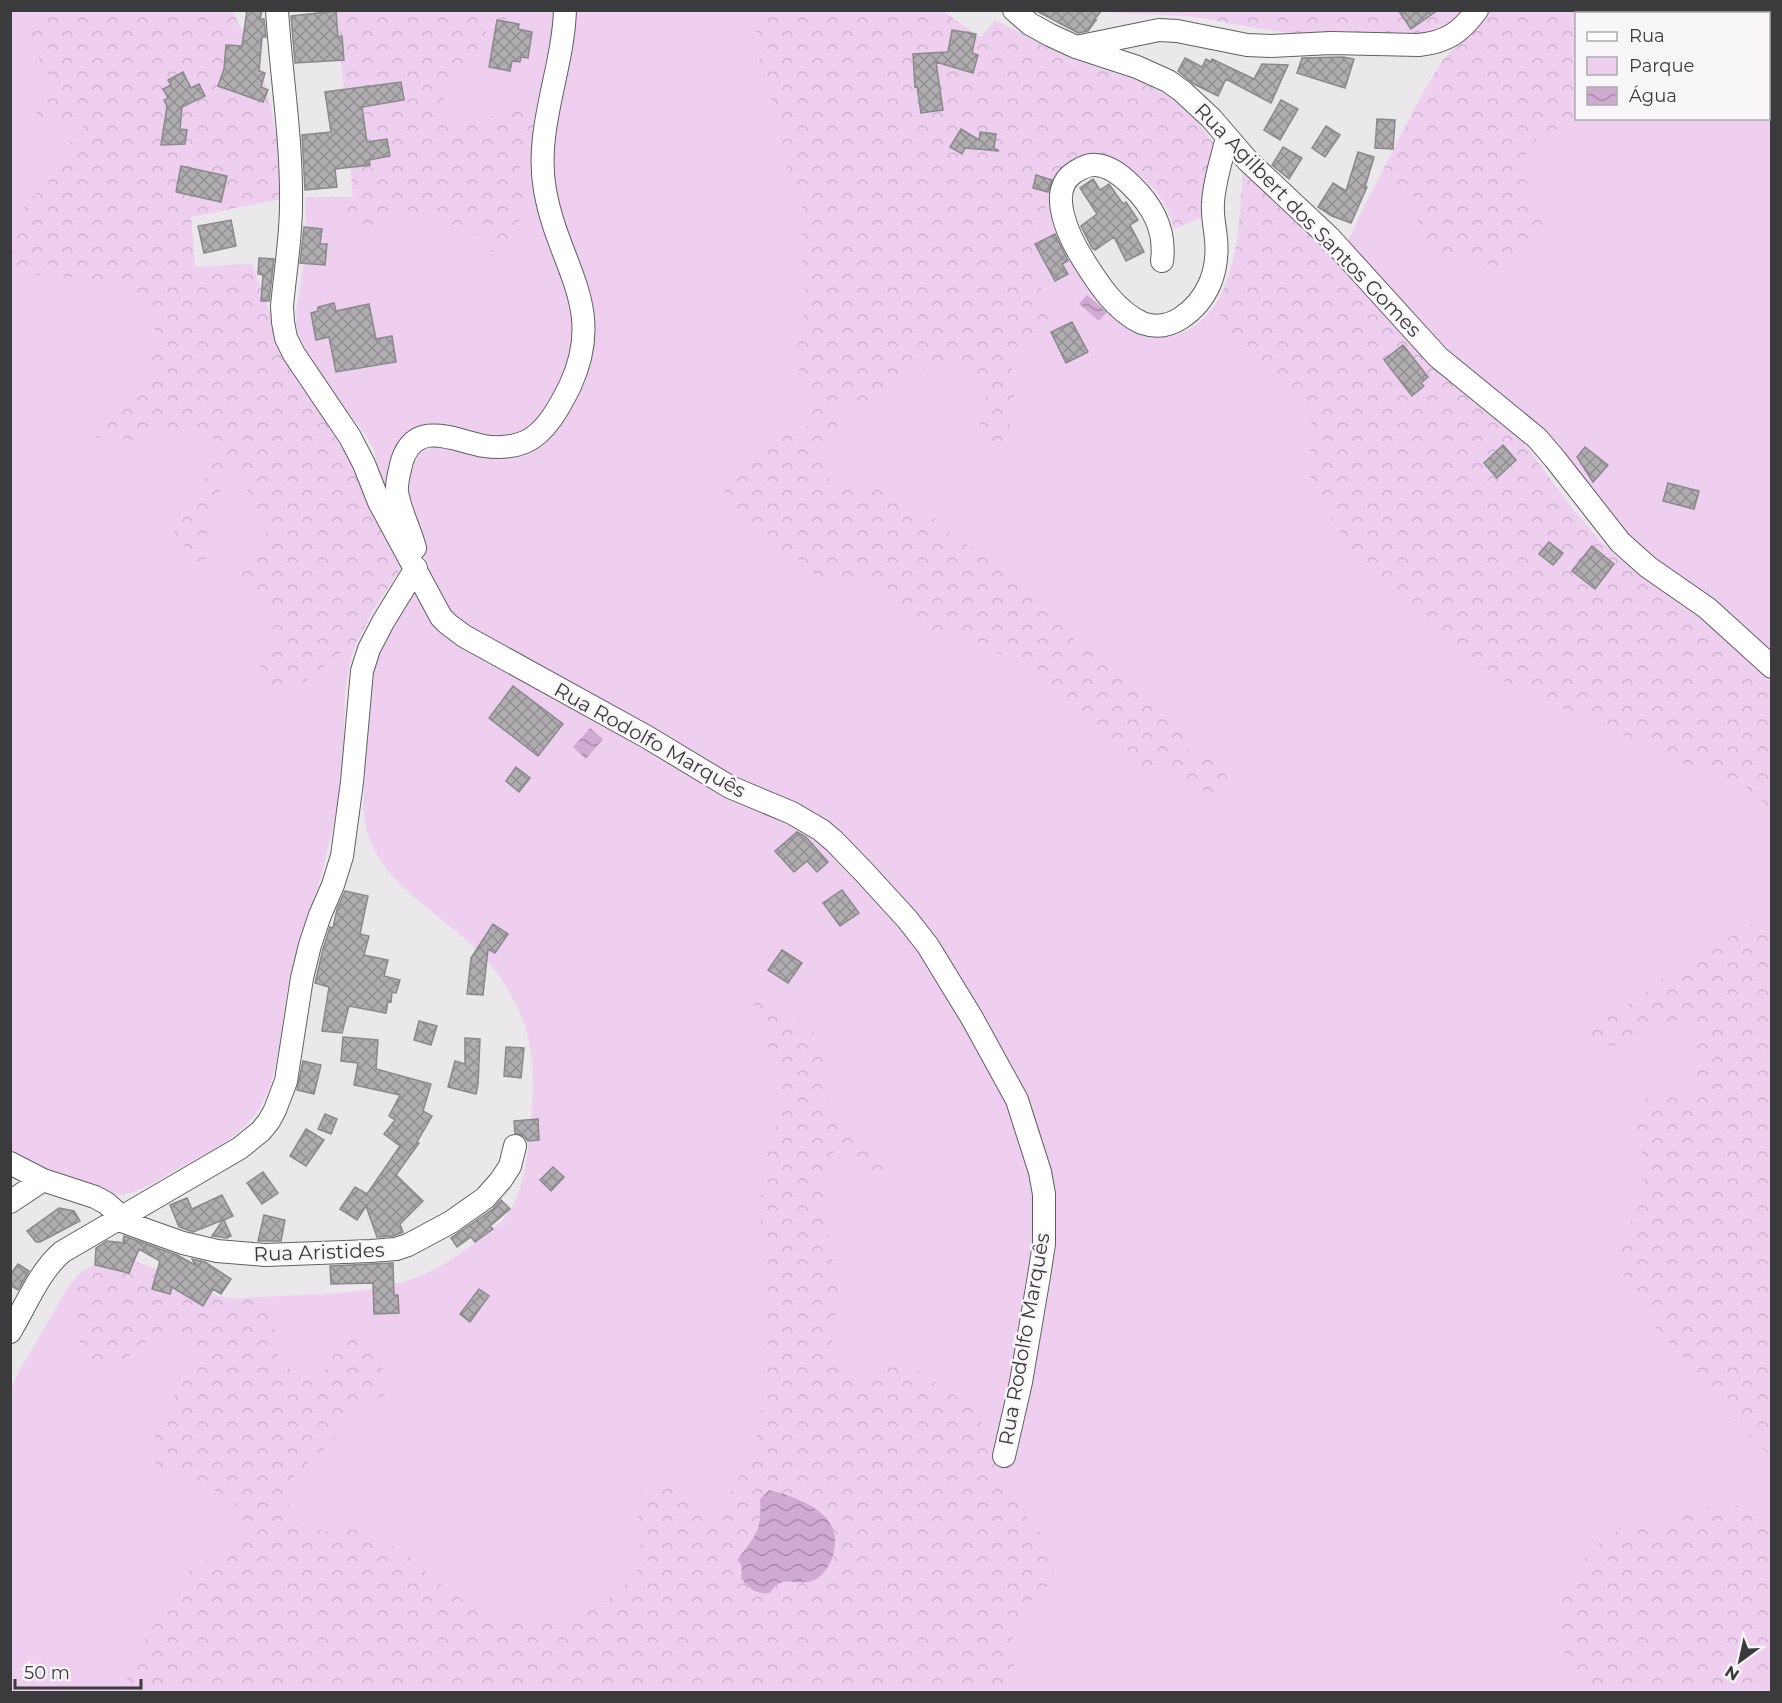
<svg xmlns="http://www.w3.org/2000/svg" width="1782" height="1703" font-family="Montserrat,sans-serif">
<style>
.green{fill:#eecff0;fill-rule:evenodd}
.forest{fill:url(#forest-crowns)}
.water{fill:url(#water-waves)}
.building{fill:url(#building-cross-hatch);stroke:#8b888b;stroke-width:1.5}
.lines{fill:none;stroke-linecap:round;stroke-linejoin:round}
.minor-casing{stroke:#615f61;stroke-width:24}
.minor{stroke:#fff;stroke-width:22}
.labels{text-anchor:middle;stroke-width:5;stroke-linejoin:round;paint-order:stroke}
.street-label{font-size:20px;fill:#3b3a3c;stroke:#f9f6f9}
</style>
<defs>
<pattern id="forest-crowns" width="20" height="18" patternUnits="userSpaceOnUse" patternTransform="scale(1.5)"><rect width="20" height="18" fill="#eecff0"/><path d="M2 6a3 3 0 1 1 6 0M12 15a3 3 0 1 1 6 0" fill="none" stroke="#cdb2cf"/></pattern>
<pattern id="water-waves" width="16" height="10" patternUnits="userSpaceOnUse" patternTransform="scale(1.5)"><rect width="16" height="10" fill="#cfaad1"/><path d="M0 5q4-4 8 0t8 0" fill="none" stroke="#a98bab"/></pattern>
<pattern id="building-cross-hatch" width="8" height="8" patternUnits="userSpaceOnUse" patternTransform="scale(1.5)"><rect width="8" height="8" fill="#b0adb0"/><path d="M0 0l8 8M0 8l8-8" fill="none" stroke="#908e90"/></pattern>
</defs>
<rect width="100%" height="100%" fill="#ebe8ec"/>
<!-- green -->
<path class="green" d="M 10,11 L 232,11 L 261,68 L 272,111 L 280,199 L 191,217 L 195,267 L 252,264 L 285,360 L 347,456 L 366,496 L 404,563 C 384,594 359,626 350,663 C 340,706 348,750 340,793 C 335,818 329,844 323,869 C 312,907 297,943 289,981 C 280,1022 282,1072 259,1109 C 239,1139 203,1155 172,1172 C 158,1180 143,1190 127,1194 C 102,1201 31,1165 11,1150 Z
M 337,11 L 943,11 L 980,38 L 995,20 L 1075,60 L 1144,83 L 1178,104 L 1198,123 L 1174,229 C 1163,183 1136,169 1093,155 L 1057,218 L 1155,336 C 1172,339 1185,334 1198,323 C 1242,287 1239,224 1243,173 L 1446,375 L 1524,443 L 1571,507 L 1600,541 L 1636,573 L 1696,614 L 1771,677 L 1771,1692 L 11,1692 L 10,1389 L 22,1366 L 67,1289 L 81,1272 L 98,1264 L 141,1263 L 218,1296 L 237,1299 C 301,1292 374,1300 433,1270 C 448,1263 461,1252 475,1243 C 490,1232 504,1222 513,1205 C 527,1179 528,1146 531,1117 C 536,1058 532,1021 496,972 C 462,924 393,896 371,843 C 366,832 365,820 363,808 L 368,700 L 375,666 L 381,650 L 429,565 L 402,522 L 378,474 L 374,450 L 363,431 L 323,381 L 301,341 L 296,325 L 297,305 L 306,250 L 305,197 L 353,197 Z
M 1109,11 L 1771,11 L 1771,653 L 1629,538 L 1474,372 L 1438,340 L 1348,241 L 1364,206 L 1425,89 L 1443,60 L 1475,26 L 1262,29 L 1190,16 L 1116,13 ZM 1576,14 L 1768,14 L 1768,118 L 1576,118 Z"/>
<!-- forest -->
<path class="forest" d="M 52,11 L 232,11 L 261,68 L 278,143 L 280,199 L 191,217 L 195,267 L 252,264 L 274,323 L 285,360 L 347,456 L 366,496 L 404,563 L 371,614 L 359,639 L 305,682 L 293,689 L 278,690 L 266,682 L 260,672 L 261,656 L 273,632 L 274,617 L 268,606 L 232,582 C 247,568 272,546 264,523 C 261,515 253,507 250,499 C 245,487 244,475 239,463 C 227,479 204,514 207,535 C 208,544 211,548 208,558 L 193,564 L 189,552 L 174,532 L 176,525 L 192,504 L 215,459 L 218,448 L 212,435 L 201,430 L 179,427 L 165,429 L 137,440 L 93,437 C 102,424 111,412 122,400 C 129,393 139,386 145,377 C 155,363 158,316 151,300 L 136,293 L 84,278 L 11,273 L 11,228 L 28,201 L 48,183 L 58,161 L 86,122 C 66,120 52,134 36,115 L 39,103 L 50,88 L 50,77 L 31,46 L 31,35 Z
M 337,11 L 541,11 L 508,18 L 491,25 L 487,31 L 481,59 L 475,66 L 465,67 L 456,72 L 448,92 L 432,118 C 440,118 448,116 456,117 C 462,117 469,119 475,119 C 494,119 520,102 535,118 C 535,134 525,148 521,163 C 518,179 525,194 523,210 C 522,217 518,222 516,228 C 511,242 520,251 502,260 L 497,258 L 491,252 L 494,241 L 487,235 C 477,239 474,234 466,229 C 459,225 451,225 443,223 C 430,219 414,207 399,213 C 386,217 383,233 372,237 C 358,232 348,220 336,212 C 327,205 315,204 305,197 L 353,197 Z
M 747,11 L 943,11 L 980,38 L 995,20 C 1021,35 1049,50 1077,61 C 1112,73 1149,81 1178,103 C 1194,116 1205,132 1217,148 L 1205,216 L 1174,229 C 1164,190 1143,174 1107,158 L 1054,203 L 1039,212 L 1032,243 L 1036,282 L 1049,297 L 1054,317 L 1039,331 L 1036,342 L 1032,345 L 1018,344 L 1012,350 L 1012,370 L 1017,388 L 1017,393 L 1009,402 L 1007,419 L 1011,427 L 1011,437 L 1008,443 L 1007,453 L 1002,458 L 996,458 C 989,453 980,440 979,431 C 978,423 983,417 985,409 C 992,384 966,370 947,365 L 938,371 C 914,367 900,364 883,387 C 880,392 878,398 871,400 C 863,404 852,402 843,403 L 840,407 C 845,419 850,435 834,441 C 827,444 822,444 817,450 L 825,472 L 831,481 L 855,482 L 870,486 L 907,505 L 917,507 L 929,513 L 952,535 L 1010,575 L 1068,623 L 1073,632 L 1074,645 L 1089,638 L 1117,661 L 1146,695 L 1176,720 L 1183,729 L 1186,747 L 1192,756 L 1209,756 L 1220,761 L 1231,786 L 1225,795 L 1217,796 L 1210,794 L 1170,771 L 1135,764 L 1122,759 L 1082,727 L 1033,672 L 963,634 C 952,633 943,638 937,637 C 925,634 916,618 907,609 C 899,601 888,593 878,588 C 860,578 838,585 820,577 C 809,572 801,562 791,555 C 770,540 714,506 724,477 L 776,436 L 800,427 L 807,426 L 812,421 L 811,401 L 796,363 L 794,349 L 794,341 L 805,313 L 806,299 L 801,251 L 802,207 L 783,156 L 782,113 L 763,88 L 757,70 L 762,46 Z
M 1109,11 L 1572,11 L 1576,21 L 1576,118 L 1580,119 C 1567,130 1543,131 1532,144 C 1521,157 1525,183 1531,197 C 1535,207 1548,219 1547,230 C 1546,242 1530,245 1523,250 C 1517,256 1512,266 1507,273 L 1500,274 L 1477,261 L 1446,259 L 1433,250 L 1418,233 L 1418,218 L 1423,211 L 1421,204 L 1416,199 L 1395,186 L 1384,168 L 1425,89 L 1443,60 L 1475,26 L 1438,34 L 1292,34 L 1190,16 L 1116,13 Z
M 1243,173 L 1292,215 L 1490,413 L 1524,443 L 1571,507 L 1600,541 L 1636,573 L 1702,619 L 1771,677 L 1771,819 L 1761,800 L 1741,783 L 1676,761 L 1635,740 L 1514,688 L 1467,655 L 1402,604 L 1354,553 L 1319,502 L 1309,473 L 1311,423 L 1304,403 L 1294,388 L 1253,363 L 1225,327 L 1216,304 C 1239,263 1239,219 1243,173 Z
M 1771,913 L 1771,1456 L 1729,1417 L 1693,1367 L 1654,1326 L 1623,1275 L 1618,1255 L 1636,1210 L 1643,1186 L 1644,1159 L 1632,1122 L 1635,1107 L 1652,1094 L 1677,1098 L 1694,1088 L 1700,1060 L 1693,1034 L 1691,1017 L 1659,1024 L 1616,1045 L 1601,1047 L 1591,1037 L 1594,1025 L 1639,998 L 1672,971 Z
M 740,976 L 767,999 L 804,1024 L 820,1039 L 825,1049 L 825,1088 L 829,1105 L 848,1131 L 873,1148 L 881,1158 L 887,1172 L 883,1182 L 871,1181 C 858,1169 853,1155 834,1151 L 831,1170 L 824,1184 L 821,1212 L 827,1227 L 838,1290 L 832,1340 L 834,1357 L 841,1372 L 855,1384 L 867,1386 L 874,1377 L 881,1362 L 892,1358 L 905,1361 L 968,1405 L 980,1417 L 989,1452 L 1004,1476 L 1016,1491 L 1023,1513 L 1049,1544 L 1057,1560 L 1051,1582 L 1021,1610 L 1012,1641 L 1013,1663 L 1026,1692 L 117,1692 L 135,1668 L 142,1645 L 150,1631 L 176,1598 L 184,1574 L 233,1545 L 239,1530 L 240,1510 L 227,1496 L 205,1486 L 157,1468 C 142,1422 183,1394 197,1353 C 149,1300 123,1390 89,1365 C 85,1363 82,1358 79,1355 L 80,1323 L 67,1289 L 78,1275 L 93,1266 L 132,1260 L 151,1267 L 218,1296 L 237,1299 L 258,1297 L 278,1336 L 278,1356 L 285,1365 L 296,1375 L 316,1377 L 328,1367 L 345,1331 C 367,1328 373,1346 380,1363 C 386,1376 392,1378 388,1393 L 380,1398 L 368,1397 L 355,1407 L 331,1442 L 291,1479 L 286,1491 L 287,1503 L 300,1518 L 318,1530 L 331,1532 L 344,1529 L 359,1530 L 403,1551 L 450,1592 L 469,1604 L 487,1612 L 505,1617 L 568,1619 L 614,1596 L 637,1573 L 642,1553 L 638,1524 L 638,1498 L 648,1483 L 663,1483 L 690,1500 L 714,1510 L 727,1500 L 755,1447 L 767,1379 L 761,1342 L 765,1281 L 761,1238 L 761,1197 L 764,1164 L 775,1131 L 779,1103 L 780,1074 L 765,1040 L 750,995 Z
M 1712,1506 L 1740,1506 L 1771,1512 L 1771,1692 L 1600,1692 C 1587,1679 1563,1656 1558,1638 C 1550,1602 1586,1541 1621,1530 C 1632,1526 1645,1529 1657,1527 C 1664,1526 1671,1521 1678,1518 C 1689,1513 1700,1509 1712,1506 Z"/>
<!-- water -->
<path class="water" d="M 1087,295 L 1107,312 L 1099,321 L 1079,304 Z
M 590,728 L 603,739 L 586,759 L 573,747 Z
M 769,1490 C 795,1497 838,1510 835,1545 C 834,1551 833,1558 830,1563 C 809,1602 785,1565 770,1593 C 755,1594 749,1589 741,1578 L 742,1567 L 738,1559 C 756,1534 762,1532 760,1499 Z"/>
<!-- building -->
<path class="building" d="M 247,10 L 262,10 L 260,19 L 264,19 L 266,37 L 262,37 L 259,71 L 265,73 L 261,87 L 268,90 L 263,102 L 218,86 L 224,69 L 226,45 L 242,46 Z
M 1035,10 L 1102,10 L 1093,21 L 1096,20 L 1088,31 L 1078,33 Z
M 1398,10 L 1438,10 L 1411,29 Z
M 336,11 L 338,37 L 342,36 L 344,60 L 295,63 L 291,16 Z
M 497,20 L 519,24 L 518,29 L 532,32 L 528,58 L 521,57 L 520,62 L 512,61 L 510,71 L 489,67 Z
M 952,30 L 976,34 L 972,53 L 978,55 L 973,73 L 936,62 L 943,110 L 921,113 L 917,86 L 915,87 L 913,54 L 948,52 Z
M 1343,57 L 1354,59 L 1345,88 L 1297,73 L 1302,58 Z
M 1185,58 L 1202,67 L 1206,59 L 1211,62 L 1212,59 L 1254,79 L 1262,64 L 1288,65 L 1271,103 L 1226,79 L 1218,96 L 1194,84 L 1178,71 Z
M 183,72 L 191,88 L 199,84 L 205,96 L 182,107 L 180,129 L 187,130 L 185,144 L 161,145 L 167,106 L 164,100 L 168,98 L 163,89 L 171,85 L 168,80 Z
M 401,82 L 404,100 L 362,107 L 367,142 L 387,139 L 390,156 L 369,160 L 370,165 L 335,169 L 337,187 L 305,190 L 302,135 L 331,132 L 325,92 Z
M 1281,100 L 1298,109 L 1280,140 L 1264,130 Z
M 1377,119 L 1395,120 L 1393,149 L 1375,148 Z
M 1326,126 L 1340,135 L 1325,157 L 1312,148 Z
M 961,129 L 979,140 L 980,132 L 996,134 L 994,148 L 999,151 L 965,148 L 962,154 L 950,147 Z
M 1283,147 L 1302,158 L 1289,179 L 1272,165 Z
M 1358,152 L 1374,157 L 1365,187 L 1367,187 L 1351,223 L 1332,216 L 1318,207 L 1333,183 L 1346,191 Z
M 181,166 L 227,176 L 221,202 L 176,192 Z
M 1036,175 L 1052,180 L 1048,192 L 1033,188 Z
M 1093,179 L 1100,190 L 1109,184 L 1123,204 L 1126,202 L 1138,220 L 1130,225 L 1144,252 L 1126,261 L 1114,237 L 1095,250 L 1092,248 L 1081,226 L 1097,214 L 1080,188 Z
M 231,220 L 236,246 L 204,253 L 198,226 Z
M 304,227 L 322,229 L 320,244 L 327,244 L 325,265 L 300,263 Z
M 1055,234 L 1068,261 L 1062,264 L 1068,274 L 1055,281 L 1035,244 Z
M 259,258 L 274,259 L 269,301 L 261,301 L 263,275 L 258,274 Z
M 334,303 L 336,311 L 369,304 L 376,339 L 392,336 L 396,362 L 336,372 L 329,337 L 316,340 L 311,313 L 318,311 L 318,307 Z
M 1072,322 L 1088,352 L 1066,363 L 1051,332 Z
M 1403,345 L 1428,377 L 1421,383 L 1424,386 L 1412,396 L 1384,360 Z
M 1503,445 L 1516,460 L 1497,478 L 1484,463 Z
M 1585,447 L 1608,465 L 1593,482 L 1577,457 Z
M 1668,483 L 1699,491 L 1694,509 L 1663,501 Z
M 1549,542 L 1563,553 L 1553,565 L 1539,554 Z
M 1592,546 L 1614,564 L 1595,589 L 1572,571 Z
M 513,686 L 563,724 L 538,756 L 489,718 Z
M 516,767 L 530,778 L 519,792 L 506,781 Z
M 797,832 L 806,837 L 828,862 L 817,872 L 807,861 L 794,872 L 775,851 Z
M 842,890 L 859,913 L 840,926 L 823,903 Z
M 345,891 L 368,896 L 360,934 L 369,936 L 364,955 L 388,960 L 384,976 L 400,980 L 396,993 L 392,992 L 391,1002 L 388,1001 L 386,1013 L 349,1006 L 342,1033 L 322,1031 L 329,987 L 315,983 L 323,949 L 330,927 L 333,928 L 337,909 Z
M 493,924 L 508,934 L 495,953 L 488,949 L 483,995 L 467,994 L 471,958 Z
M 782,950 L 802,963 L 788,983 L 768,970 Z
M 419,1021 L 437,1026 L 431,1045 L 414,1040 Z
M 343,1037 L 378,1040 L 376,1069 L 431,1084 L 423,1111 L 432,1116 L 417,1142 L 419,1143 L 396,1175 L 423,1201 L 400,1224 L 403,1232 L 393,1236 L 377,1237 L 366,1206 L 357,1220 L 340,1209 L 355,1187 L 367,1194 L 400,1146 L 384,1134 L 395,1120 L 389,1116 L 400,1095 L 354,1085 L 358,1063 L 341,1061 Z
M 465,1038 L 480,1039 L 478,1085 L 476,1094 L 448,1087 L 455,1061 L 465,1064 Z
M 506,1047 L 524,1048 L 521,1078 L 504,1076 Z
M 303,1061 L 321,1065 L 314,1094 L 297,1090 Z
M 325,1114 L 337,1119 L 331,1134 L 318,1129 Z
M 538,1119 L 539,1140 L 528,1141 L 524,1136 L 515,1133 L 514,1121 Z
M 306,1129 L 324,1140 L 306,1166 L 290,1156 Z
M 553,1167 L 564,1177 L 551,1191 L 540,1180 Z
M 263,1172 L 278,1193 L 262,1204 L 247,1183 Z
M 222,1195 L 233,1216 L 224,1220 L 231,1236 L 227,1238 L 212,1236 L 223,1220 L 193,1232 L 179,1227 L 170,1205 L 187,1198 L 192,1209 Z
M 501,1200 L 510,1209 L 490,1226 L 493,1229 L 475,1242 L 471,1237 L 457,1247 L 451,1238 L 493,1209 Z
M 59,1208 L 74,1211 L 80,1221 L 40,1242 L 36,1242 L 27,1231 Z
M 264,1215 L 285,1220 L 281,1241 L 258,1241 Z
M 124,1236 L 177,1255 L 195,1265 L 192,1259 L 205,1262 L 231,1279 L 221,1294 L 213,1289 L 203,1306 L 172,1287 L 170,1294 L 152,1289 L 160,1261 L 139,1249 L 129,1273 L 95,1265 L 96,1248 L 107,1241 L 125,1243 L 123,1240 Z
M 393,1263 L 394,1295 L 398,1295 L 399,1313 L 374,1314 L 373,1283 L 331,1284 L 330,1266 Z
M 18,1264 L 29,1271 L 18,1290 L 10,1285 L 10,1275 Z
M 479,1289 L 489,1296 L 470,1322 L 460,1314 Z"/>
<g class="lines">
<!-- minor casing -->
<g class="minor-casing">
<path id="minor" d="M 277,10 C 281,75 292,139 291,205 C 291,238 285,273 282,306 L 283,322 L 286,338 L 294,354 L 350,437 L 364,464 L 379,502 L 441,617 L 448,624 L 464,636 L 647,737 L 730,787 L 792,813 L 821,830 L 834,841 L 864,872 L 907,919 L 928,946 L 972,1018 L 1017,1100 L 1040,1172 L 1044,1194 L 1044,1244 L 1039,1276 L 1021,1382 L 1004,1456
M 1014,10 L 1030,24 L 1050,35 L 1076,47 L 1137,67 L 1168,81 L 1182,91 L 1211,118 L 1248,161 L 1329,237 L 1438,357 L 1537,438 L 1555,459 L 1620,542 L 1648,567 L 1707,608 L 1772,667
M 1076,47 L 1159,30 L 1177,31 L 1247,45 L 1271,46 L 1331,43 L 1419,45 C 1447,42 1461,32 1477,10
M 1162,261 C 1166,230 1153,206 1131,185 C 1122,176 1109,166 1096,165 C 1088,164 1082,168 1075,172 C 1045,190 1070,239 1084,261 C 1099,285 1116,311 1142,323 C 1156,328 1169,326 1181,318 C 1208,300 1219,271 1216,239 C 1215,227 1212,216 1213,203 C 1214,181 1222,159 1227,137
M 415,548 C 410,529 400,511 397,492 C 396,482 400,470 402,461 C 416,418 455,441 484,446 C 497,448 513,447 525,442 C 546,433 560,406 570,386 C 607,307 558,266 545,190 C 534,130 563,71 565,10
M 10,1163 L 43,1180 L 95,1197 L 106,1203 L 114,1210 L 119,1220 L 149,1231 L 183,1243 L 217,1251 L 265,1255 L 371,1251 L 396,1249 L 408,1245 L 451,1222 L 485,1198 L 501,1180 L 510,1166 L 515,1146
M 10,1202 L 43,1180
M 10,1332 C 27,1304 38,1273 62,1252 L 240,1148 L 261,1131 L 269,1121 L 275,1110 L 286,1081 L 302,978 L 310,945 L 320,915 L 333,885 L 342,856 L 352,782 L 362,671 L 369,649 L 383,622 L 416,568"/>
</g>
<!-- minor -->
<use href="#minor" class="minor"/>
</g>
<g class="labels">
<!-- street labels -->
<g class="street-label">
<text transform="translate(1308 220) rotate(46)" y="7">Rua Agilbert dos Santos Gomes</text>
<text transform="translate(650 740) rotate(29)" y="7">Rua Rodolfo Marquês</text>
<text transform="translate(319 1252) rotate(-2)" y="7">Rua Aristides</text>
<text transform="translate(1024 1339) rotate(-80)" y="7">Rua Rodolfo Marquês</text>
</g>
</g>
<!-- border -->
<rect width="1782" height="1703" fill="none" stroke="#3b3a3c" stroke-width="24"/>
<!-- legend -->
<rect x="1575" y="12" width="195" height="108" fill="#f9f6f9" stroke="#adabad" stroke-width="1.5"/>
<rect x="1587" y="32" width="30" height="9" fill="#ffffff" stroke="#adabad" stroke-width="1.5"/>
<text x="1629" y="42" font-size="18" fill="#3b3a3c">Rua</text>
<rect x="1587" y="57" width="30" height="18" fill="#eecff0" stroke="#adabad" stroke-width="1.5"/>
<text x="1629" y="72" font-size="18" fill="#3b3a3c">Parque</text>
<rect x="1587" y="87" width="30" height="18" fill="url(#water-waves)" stroke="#adabad" stroke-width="1.5"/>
<text x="1629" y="102" font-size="18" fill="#3b3a3c">Água</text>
<!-- north arrow -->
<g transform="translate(1740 1661) rotate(213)" stroke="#f9f6f9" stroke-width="4.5" paint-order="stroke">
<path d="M0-4.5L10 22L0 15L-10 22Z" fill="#3b3a3c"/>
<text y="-9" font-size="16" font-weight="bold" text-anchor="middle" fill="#3b3a3c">N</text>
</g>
<!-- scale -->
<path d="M15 1679v9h126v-9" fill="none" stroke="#3b3a3c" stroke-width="3"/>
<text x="24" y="1679" font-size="18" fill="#3b3a3c" stroke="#f9f6f9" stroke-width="4.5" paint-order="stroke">50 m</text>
</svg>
